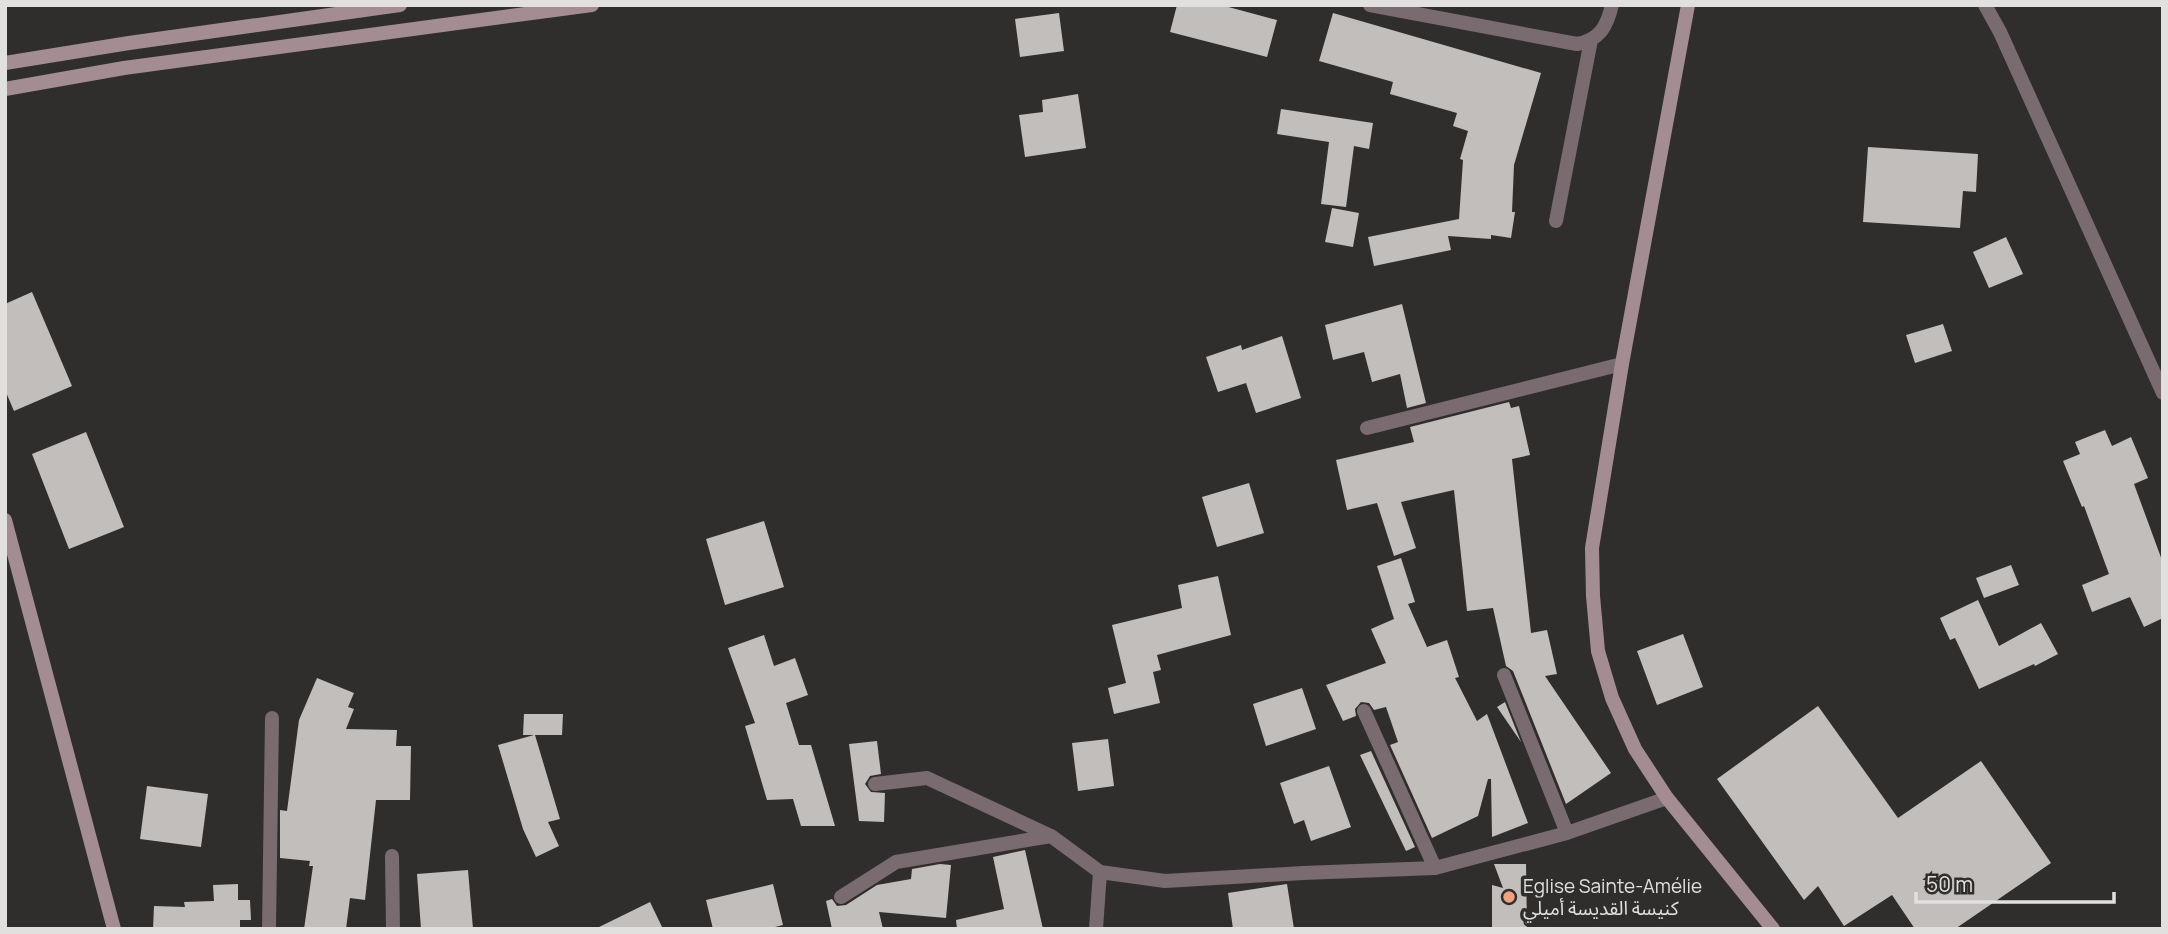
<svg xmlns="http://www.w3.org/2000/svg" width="2168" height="934" font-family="Manrope,'Noto Sans Arabic',sans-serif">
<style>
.building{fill:#c2bebc}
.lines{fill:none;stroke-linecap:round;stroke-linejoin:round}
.lane{stroke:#796b6f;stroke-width:14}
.street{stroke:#796b6f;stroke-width:14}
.secondary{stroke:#a38d93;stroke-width:14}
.poi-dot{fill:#f2a17e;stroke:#302e2c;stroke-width:2.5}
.labels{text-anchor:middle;stroke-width:7;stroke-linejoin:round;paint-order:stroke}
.poi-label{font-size:19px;fill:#e1e0df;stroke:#302e2c;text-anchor:start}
</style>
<rect width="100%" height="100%" fill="#302e2c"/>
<!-- building -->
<path class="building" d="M 1177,5 L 1221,5 L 1277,20 L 1267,57 L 1170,32 Z
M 1059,13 L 1064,51 L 1020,57 L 1015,19 Z
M 1333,13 L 1541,73 L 1514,165 L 1512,212 L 1515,212 L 1511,238 L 1491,235 L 1491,239 L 1448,236 L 1451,250 L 1374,266 L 1368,237 L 1459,219 L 1463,160 L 1460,159 L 1468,131 L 1453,126 L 1457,113 L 1390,94 L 1393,82 L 1319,61 Z
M 1078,94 L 1086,148 L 1025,157 L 1019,115 L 1043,112 L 1042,100 Z
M 1281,109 L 1373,123 L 1369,149 L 1354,146 L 1346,207 L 1321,204 L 1329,142 L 1277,134 Z
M 1868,147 L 1978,154 L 1976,192 L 1963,191 L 1960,228 L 1863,222 Z
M 1332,208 L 1359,213 L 1353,247 L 1325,242 Z
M 2006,237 L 2023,274 L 1989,288 L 1973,252 Z
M 32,292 L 72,386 L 14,411 L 5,390 L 5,304 Z
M 1402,304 L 1426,403 L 1407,408 L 1400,374 L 1372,382 L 1364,352 L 1333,360 L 1325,325 Z
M 1943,324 L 1952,351 L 1915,363 L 1906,335 Z
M 1282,336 L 1301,398 L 1256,413 L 1246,383 L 1218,392 L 1206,357 L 1241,345 L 1242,350 Z
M 1509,402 L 1511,408 L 1519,406 L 1530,455 L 1512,459 L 1531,633 L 1547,630 L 1557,674 L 1545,676 L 1611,773 L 1566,804 L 1513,671 L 1506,666 L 1493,608 L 1467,611 L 1454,490 L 1401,502 L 1416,548 L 1394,556 L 1377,503 L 1347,510 L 1336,460 L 1414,442 L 1410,427 Z
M 2105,430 L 2112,446 L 2131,437 L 2148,478 L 2134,484 L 2163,563 L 2163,618 L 2144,627 L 2130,597 L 2092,612 L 2082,585 L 2109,574 L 2084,506 L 2082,507 L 2063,461 L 2080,454 L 2075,442 Z
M 86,432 L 124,527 L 69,549 L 32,454 Z
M 1249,483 L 1264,533 L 1217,547 L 1202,497 Z
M 764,521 L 784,587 L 725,605 L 706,539 Z
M 1401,558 L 1415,602 L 1408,604 L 1427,647 L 1447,640 L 1459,677 L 1455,678 L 1477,721 L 1487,714 L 1528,823 L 1492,837 L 1491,779 L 1488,779 L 1478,816 L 1432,838 L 1390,745 L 1398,742 L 1386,707 L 1374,710 L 1369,703 L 1361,702 L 1355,709 L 1356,716 L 1343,721 L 1326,685 L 1386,663 L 1371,629 L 1394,619 L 1377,566 Z
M 2011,565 L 2019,585 L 1984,598 L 1976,578 Z
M 1218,576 L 1231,635 L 1157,655 L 1161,670 L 1153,672 L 1160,703 L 1114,714 L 1108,688 L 1126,683 L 1112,625 L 1182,608 L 1178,585 Z
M 1978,600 L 1999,646 L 2041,623 L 2058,654 L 2035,666 L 2034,664 L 1979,689 L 1955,638 L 1950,640 L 1940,618 Z
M 1683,634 L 1703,687 L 1657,705 L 1637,651 Z
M 764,635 L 774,666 L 795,658 L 808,695 L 786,703 L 799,745 L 811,745 L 835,826 L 801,826 L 793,799 L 767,800 L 745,726 L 755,723 L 728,648 Z
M 317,678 L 354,693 L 348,707 L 354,709 L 346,729 L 397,730 L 396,746 L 411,746 L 410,800 L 376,800 L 365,900 L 350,898 L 346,929 L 304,929 L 313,866 L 309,866 L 310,861 L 280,858 L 280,810 L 287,811 L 299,720 Z
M 1302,688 L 1316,729 L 1266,746 L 1253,704 Z
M 1505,702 L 1521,742 L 1497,707 Z
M 1818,706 L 1898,818 L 1981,761 L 2051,863 L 1955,929 L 1915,929 L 1892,895 L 1844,926 L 1818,886 L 1804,900 L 1717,779 Z
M 524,714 L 563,714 L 562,735 L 535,735 L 560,819 L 548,822 L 559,846 L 536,857 L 523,829 L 498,745 L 534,735 L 523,735 Z
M 1108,739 L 1114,786 L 1078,791 L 1072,743 Z
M 877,741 L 881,774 L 870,776 L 865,784 L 871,792 L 885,793 L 884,822 L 859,821 L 849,744 Z
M 1371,751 L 1415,847 L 1406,851 L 1360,755 Z
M 1329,766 L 1351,827 L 1311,841 L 1304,820 L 1294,824 L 1280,783 Z
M 147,786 L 208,794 L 201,847 L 140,839 Z
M 1025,850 L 1043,929 L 957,929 L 956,920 L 1004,909 L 993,857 Z
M 940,864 L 951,865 L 946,918 L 879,912 L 883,929 L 832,929 L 826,901 L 832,899 L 837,906 L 846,905 L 877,885 L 911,879 L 912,869 Z
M 1494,864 L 1526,864 L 1527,929 L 1492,929 L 1492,885 L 1503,888 Z
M 468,870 L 473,929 L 421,929 L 417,874 Z
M 238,884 L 238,900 L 250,900 L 251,920 L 240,920 L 240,929 L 153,929 L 154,906 L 185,907 L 184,902 L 214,901 L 213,885 Z
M 773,884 L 783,925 L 767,929 L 713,929 L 706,900 Z
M 1287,884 L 1294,929 L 1233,929 L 1228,893 Z
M 650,902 L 663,929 L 595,929 Z"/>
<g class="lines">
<!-- lane -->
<path class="lane" d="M 1370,5 L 1577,44 C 1600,40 1607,26 1612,5
M 1556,221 L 1591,40"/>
<!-- street -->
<path class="street" d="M 1985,5 L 2000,32 L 2163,393
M 1367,428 L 1622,364
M 1504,675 L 1567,833
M 1364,711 L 1435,868
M 875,784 L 927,778 L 1051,836
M 392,856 L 393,929
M 841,897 L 896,862 L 1051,836 L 1100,872 L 1165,881 L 1303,873 L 1435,868 L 1567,833 L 1667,798
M 269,929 L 272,718
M 1096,929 L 1100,872"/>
<!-- secondary -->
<path class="secondary" d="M 1688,5 L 1622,364 L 1592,548 L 1593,596 L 1598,651 L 1612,698 L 1635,749 L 1667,798 L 1773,929
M 5,63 L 129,43 L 400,5
M 5,89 L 124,68 L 592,5
M 5,520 L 114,929"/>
</g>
<!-- markers -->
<circle class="poi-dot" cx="1509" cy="897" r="7"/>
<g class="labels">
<!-- poi labels -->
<g class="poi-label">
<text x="1523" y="893">Eglise Sainte-Amélie<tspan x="1523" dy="22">كنيسة القديسة أميلي</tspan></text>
</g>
</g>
<!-- border -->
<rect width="2168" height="934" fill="none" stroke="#e1e0df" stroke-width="14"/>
<!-- scale -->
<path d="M1916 892v10h198v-10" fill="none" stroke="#e1e0df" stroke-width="3.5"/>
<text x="1926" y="892" font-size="21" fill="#e1e0df" stroke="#302e2c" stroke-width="5" paint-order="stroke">50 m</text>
</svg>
